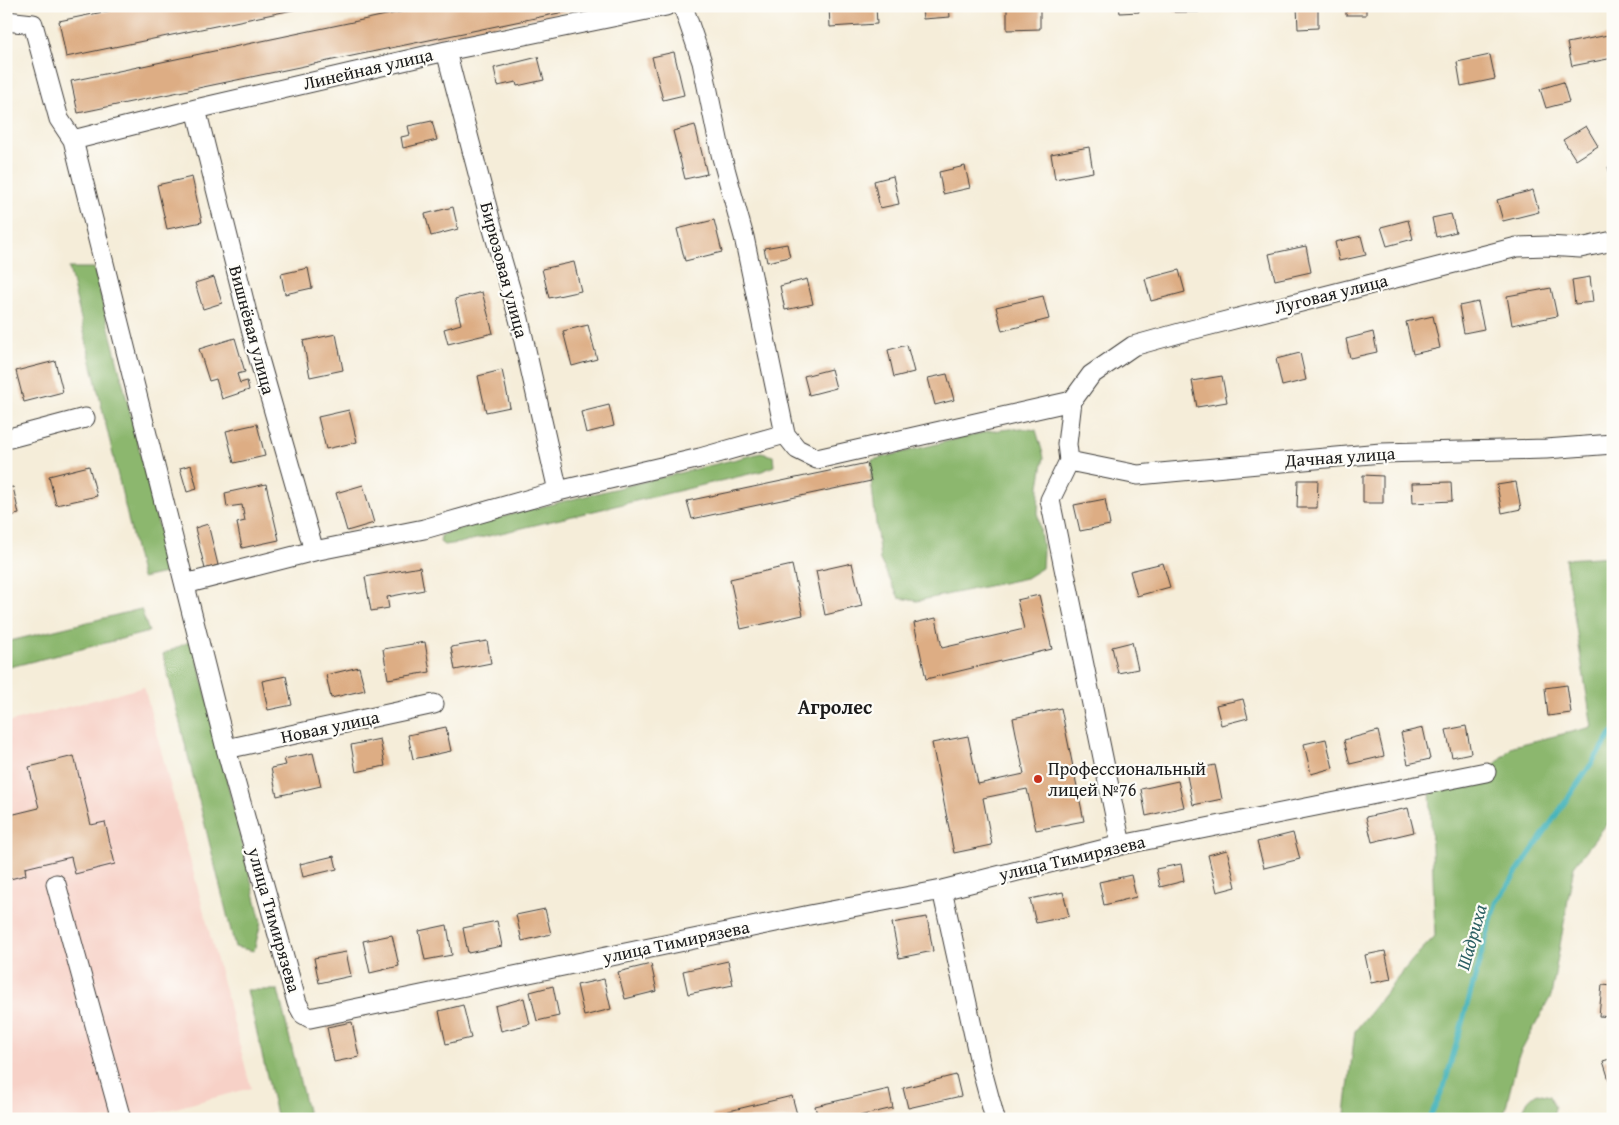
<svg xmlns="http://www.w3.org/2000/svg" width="1619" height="1125" font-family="'Gentium Book Plus',serif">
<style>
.built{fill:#f7d1c7}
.forest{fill:#8cb76e;stroke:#546a45}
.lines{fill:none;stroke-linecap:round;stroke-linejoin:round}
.stream{stroke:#42b2ba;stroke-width:5}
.building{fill:#ddad84}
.street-casing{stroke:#3d3b38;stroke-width:21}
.street{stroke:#fff;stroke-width:19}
.poi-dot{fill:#c8321e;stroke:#fdfcf7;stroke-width:2}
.labels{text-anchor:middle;stroke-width:4.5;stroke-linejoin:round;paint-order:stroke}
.street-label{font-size:18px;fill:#1c1c1c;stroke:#fdfcf7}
.poi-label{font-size:18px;fill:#1c1c1c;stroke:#fdfcf7;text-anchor:start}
.water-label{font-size:19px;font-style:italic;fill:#2d6063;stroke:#fdfcf7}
.quarter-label{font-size:20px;font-weight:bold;fill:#1c1c1c;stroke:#fdfcf7}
</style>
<rect width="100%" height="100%" fill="#fdfcf7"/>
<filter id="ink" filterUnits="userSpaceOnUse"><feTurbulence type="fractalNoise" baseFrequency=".02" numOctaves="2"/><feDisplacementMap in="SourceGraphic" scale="10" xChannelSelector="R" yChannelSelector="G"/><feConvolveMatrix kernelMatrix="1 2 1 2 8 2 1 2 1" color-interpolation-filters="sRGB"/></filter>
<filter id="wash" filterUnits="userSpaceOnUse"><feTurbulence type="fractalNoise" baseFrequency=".0096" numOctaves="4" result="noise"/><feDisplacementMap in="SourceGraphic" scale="20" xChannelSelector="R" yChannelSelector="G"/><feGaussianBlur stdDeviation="1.12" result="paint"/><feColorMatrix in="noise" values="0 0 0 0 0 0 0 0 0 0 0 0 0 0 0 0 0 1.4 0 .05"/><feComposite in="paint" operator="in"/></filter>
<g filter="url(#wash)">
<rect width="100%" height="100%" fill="#f5edd9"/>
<!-- built -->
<path class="built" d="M 144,687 L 251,1088 L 134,1119 L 6,1119 L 6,723 Z"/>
<!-- forest -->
<path class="forest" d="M 69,268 L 94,268 L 170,572 L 142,578 Z
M 1021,428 L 1036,430 L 1044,457 L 1039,486 L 1038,516 L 1043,550 L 1042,568 L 1026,578 L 917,601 L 899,598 L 880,560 L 871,478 L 872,460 L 989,431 Z
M 761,453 L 773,456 L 774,466 L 762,471 L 459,543 L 444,545 L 440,542 L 441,536 L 447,532 L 528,510 Z
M 1613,556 L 1613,816 L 1574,866 L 1551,996 L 1518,1057 L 1503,1119 L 1349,1119 L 1345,1113 L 1355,1031 L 1413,959 L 1435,936 L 1430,788 L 1471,788 L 1513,746 L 1592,727 L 1565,559 Z
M 141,609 L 149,632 L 6,668 L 6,642 Z
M 193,640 L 261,922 L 254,951 L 235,947 L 163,654 Z
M 247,990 L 278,990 L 309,1119 L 277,1119 Z
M 1537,1093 L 1550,1096 L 1555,1108 L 1552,1119 L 1523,1119 C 1521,1107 1528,1099 1537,1093 Z"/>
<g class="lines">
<!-- stream -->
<path class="stream" d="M 1429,1119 L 1444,1087 L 1496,903 L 1613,732"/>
</g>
<g id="blocks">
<!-- building -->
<path class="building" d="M 132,6 L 307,6 L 307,7 L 66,57 L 59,21 Z
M 429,6 L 588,7 L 78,113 L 71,81 Z
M 829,6 L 876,6 L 877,24 L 830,27 Z
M 922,6 L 949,6 L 950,17 L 923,19 Z
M 1007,6 L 1040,6 L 1040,29 L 1007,30 Z
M 1119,6 L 1138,6 L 1139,12 L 1120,13 Z
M 1174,6 L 1199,6 L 1199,12 L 1174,12 Z
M 1243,6 L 1260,6 L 1260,9 L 1243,10 Z
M 1297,6 L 1318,6 L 1318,28 L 1298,29 Z
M 1346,6 L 1366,6 L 1366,15 L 1346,15 Z
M 1613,34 L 1613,58 L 1572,66 L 1567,43 Z
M 674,52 L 684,95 L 663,100 L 652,57 Z
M 1490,55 L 1495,79 L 1461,86 L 1457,62 Z
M 538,57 L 544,80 L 517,86 L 516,82 L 498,86 L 494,68 Z
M 1563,82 L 1569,102 L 1546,108 L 1540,89 Z
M 432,121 L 437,140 L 403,148 L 401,137 L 410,135 L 408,126 Z
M 695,125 L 707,174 L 685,179 L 673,131 Z
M 1586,126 L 1598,146 L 1576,160 L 1563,140 Z
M 1089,147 L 1093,172 L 1055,179 L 1051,154 Z
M 965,166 L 970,188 L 943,194 L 939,172 Z
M 1613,166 L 1613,183 L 1612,183 L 1608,167 Z
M 893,176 L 899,204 L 880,208 L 874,181 Z
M 192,177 L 202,222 L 167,229 L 157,185 Z
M 1533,190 L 1539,212 L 1503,221 L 1497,200 Z
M 453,207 L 458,229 L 431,236 L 425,214 Z
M 1451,214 L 1456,232 L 1436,237 L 1432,218 Z
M 714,220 L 722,252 L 685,261 L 677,229 Z
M 1408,220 L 1413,239 L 1387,246 L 1381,227 Z
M 1361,236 L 1366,255 L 1339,261 L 1335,242 Z
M 787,244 L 790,257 L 767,262 L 764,248 Z
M 1306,246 L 1311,272 L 1275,280 L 1269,254 Z
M 574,262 L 581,291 L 549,298 L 542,269 Z
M 308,268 L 312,288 L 285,294 L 281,274 Z
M 1179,270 L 1185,292 L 1151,301 L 1145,279 Z
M 214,277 L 222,303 L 203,309 L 195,283 Z
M 1590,277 L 1593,302 L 1575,304 L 1572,280 Z
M 807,279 L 813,304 L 785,310 L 780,286 Z
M 1551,288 L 1557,316 L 1512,325 L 1507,296 Z
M 482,292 L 493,333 L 448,344 L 444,329 L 461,324 L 455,299 Z
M 1043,296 L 1049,319 L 1002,331 L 996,307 Z
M 1478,302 L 1484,329 L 1464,333 L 1459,306 Z
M 1433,316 L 1440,348 L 1413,354 L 1406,322 Z
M 588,325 L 597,359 L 572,366 L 563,331 Z
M 1373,332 L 1377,352 L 1350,358 L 1346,339 Z
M 336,334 L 343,370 L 310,377 L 303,341 Z
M 235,338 L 245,372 L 237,374 L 240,383 L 247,381 L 249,390 L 222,399 L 216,379 L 209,381 L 199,349 Z
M 907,345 L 914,372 L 894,377 L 888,350 Z
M 1300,353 L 1306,380 L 1282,386 L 1276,359 Z
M 55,361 L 63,392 L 24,402 L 16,371 Z
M 831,369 L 836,388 L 809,395 L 804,376 Z
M 502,370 L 510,407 L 486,412 L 478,376 Z
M 947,374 L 954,400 L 935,405 L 928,378 Z
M 1222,376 L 1227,402 L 1197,407 L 1192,381 Z
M 609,405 L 614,426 L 586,433 L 581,412 Z
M 349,410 L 357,442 L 326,449 L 318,417 Z
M 257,424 L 265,456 L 234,463 L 226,431 Z
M 867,463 L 871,481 L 692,519 L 687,501 Z
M 191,465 L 197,489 L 187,492 L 180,468 Z
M 89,466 L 97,496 L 56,505 L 49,476 Z
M 1363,475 L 1383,476 L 1383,503 L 1363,503 Z
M 1298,480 L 1318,480 L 1317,508 L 1297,508 Z
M 1451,482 L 1452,501 L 1413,503 L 1412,483 Z
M 1516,482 L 1521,509 L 1502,513 L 1497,485 Z
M 266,484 L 279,540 L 242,548 L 237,523 L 245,521 L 242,505 L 227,507 L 225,493 Z
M 363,485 L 374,523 L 347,531 L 336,493 Z
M 13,487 L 19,514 L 6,517 L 6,488 Z
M 1105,499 L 1110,525 L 1080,531 L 1074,505 Z
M 208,524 L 218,565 L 205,569 L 195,528 Z
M 852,563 L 862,606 L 825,615 L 816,571 Z
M 1163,563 L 1170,587 L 1137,596 L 1130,571 Z
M 792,565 L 803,615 L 741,629 L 730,579 Z
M 420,567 L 424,590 L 387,597 L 389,608 L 371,611 L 365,577 Z
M 1039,595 L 1052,649 L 926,679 L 914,623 L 936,618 L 942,648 L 1024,629 L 1017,600 Z
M 487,641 L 491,663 L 455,670 L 451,647 Z
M 425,642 L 430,672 L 388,679 L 383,649 Z
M 1132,642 L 1138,669 L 1118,673 L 1112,647 Z
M 359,667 L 365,690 L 331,698 L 326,675 Z
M 286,676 L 292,705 L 268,710 L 262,681 Z
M 1567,685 L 1571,713 L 1548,716 L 1545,688 Z
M 1243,699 L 1248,718 L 1221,725 L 1216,705 Z
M 1061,708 L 1084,821 L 1036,830 L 1027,789 L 983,798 L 992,845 L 954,853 L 932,743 L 968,736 L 978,784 L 1024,774 L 1013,718 Z
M 1466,726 L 1471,753 L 1452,757 L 1446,730 Z
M 446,727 L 451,751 L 413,759 L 408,735 Z
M 1423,728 L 1430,759 L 1408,764 L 1401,733 Z
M 1378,731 L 1384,756 L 1350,764 L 1344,740 Z
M 380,739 L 385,766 L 356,772 L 351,745 Z
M 1326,739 L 1333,768 L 1311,774 L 1304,744 Z
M 313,753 L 321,786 L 277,796 L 271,768 L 286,765 L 284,759 Z
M 74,756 L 91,825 L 105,822 L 115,864 L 75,874 L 71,857 L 25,868 L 26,875 L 6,880 L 6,816 L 39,808 L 29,767 Z
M 1215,765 L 1222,799 L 1193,805 L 1186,771 Z
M 1178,781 L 1184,807 L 1146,816 L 1141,789 Z
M 1408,808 L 1414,832 L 1372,842 L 1366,817 Z
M 1293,833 L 1300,859 L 1264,868 L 1257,842 Z
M 1227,850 L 1236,887 L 1217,892 L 1208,855 Z
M 334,856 L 337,869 L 303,877 L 300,864 Z
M 1181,864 L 1184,881 L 1160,887 L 1156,869 Z
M 1131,875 L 1136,897 L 1104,905 L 1099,882 Z
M 1063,892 L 1069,916 L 1036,923 L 1030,899 Z
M 545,909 L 551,934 L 522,941 L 516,915 Z
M 927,917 L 933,951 L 899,958 L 892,923 Z
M 497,921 L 502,946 L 468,953 L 463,928 Z
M 447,925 L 452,955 L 425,960 L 419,931 Z
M 392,935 L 399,966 L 370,973 L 363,941 Z
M 1385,951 L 1391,979 L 1371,983 L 1365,955 Z
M 346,952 L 351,976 L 319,983 L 314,958 Z
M 728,961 L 733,985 L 688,994 L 683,971 Z
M 651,964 L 657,991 L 625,999 L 618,972 Z
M 604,979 L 611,1009 L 584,1016 L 577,985 Z
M 1602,985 L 1613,986 L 1613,1017 L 1599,1016 Z
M 553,986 L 559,1016 L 537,1021 L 530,992 Z
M 524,998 L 530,1024 L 501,1031 L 495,1006 Z
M 463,1005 L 471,1038 L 446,1044 L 439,1011 Z
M 352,1022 L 359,1057 L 334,1062 L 327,1027 Z
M 1613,1058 L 1613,1085 L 1611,1086 L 1603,1061 Z
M 956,1075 L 961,1096 L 908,1108 L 903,1088 Z
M 889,1089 L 893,1108 L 847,1119 L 818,1119 L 815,1106 Z
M 792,1096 L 798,1118 L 713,1119 L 712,1115 Z"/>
</g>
</g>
<g filter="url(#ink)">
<use href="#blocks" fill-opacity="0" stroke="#3d3b38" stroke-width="1"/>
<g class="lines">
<!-- street casing -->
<g class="street-casing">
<path id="street" d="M 683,6 L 702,62 L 721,154 L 744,237 L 785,434
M 6,21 L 33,24 L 59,119 L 73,140 L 226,749 L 297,1003 L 303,1014 L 310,1018 L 810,915 L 942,890 L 1121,845 L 1486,772
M 446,51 L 490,219 L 519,319 L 558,491
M 196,109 L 255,345 L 314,551
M 73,140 L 196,109 L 446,51 L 666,6
M 6,439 L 85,418
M 1069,461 L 1138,475 L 1381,453 L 1546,449 L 1613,444
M 185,584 L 314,551 L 424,529 L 558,491 L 700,458 L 785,434 L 797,449 L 817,459 L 1072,401
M 226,749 L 434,704
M 1121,845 L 1050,500 L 1069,461 L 1067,444 L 1072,401 L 1091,375 L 1133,346 L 1187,331 L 1517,247 L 1547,246 L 1580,248 L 1613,241
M 56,884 L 121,1119
M 942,890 L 981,1067 L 995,1119"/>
</g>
<!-- street -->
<use href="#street" class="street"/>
</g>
</g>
<!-- markers -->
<circle class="poi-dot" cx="1038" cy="779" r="5"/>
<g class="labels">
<!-- street labels -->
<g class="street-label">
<text transform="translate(368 69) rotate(-13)" y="6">Линейная улица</text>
<text transform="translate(504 270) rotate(75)" y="6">Бирюзовая улица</text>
<text transform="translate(1331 294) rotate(-14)" y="6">Луговая улица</text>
<text transform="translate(252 330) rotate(75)" y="6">Вишнёвая улица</text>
<text transform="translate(1340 457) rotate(-4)" y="6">Дачная улица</text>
<text transform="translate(330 727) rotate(-12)" y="6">Новая улица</text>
<text transform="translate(1072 858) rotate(-13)" y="6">улица Тимирязева</text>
<text transform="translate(274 920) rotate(74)" y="6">улица Тимирязева</text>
<text transform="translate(676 942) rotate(-12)" y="6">улица Тимирязева</text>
</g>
<!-- poi labels -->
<g class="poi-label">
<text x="1048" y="775">Профессиональный<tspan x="1048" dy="21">лицей №76</tspan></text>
</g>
<!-- water labels -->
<g class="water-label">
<text transform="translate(1471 937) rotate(-74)" y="7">Шадриха</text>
</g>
<!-- quarter labels -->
<g class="quarter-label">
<text x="835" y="714">Агролес</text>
</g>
</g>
<!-- margin -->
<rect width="1619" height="1125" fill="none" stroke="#fdfcf7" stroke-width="25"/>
</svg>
